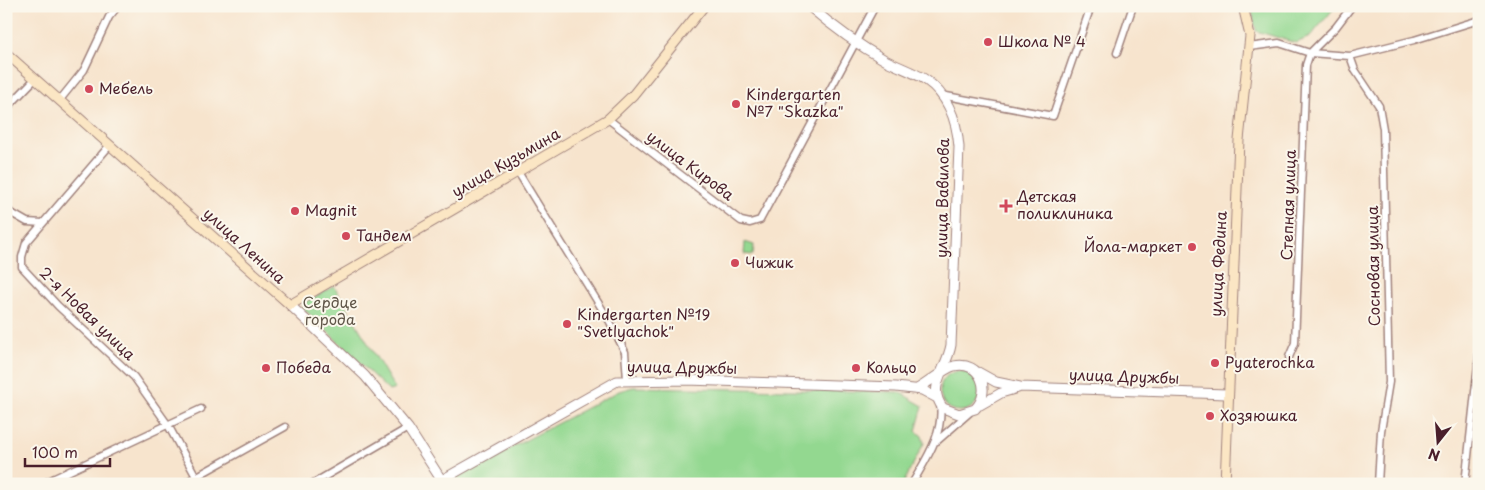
<svg xmlns="http://www.w3.org/2000/svg" width="1485" height="490" font-family="'Playpen Sans',sans-serif">
<style>
.green{fill:#93d890;stroke:#6e7c5e}
.lines{fill:none;stroke-linecap:round;stroke-linejoin:round}
.minor-casing{stroke:#a0827c;stroke-width:9}
.tertiary-casing{stroke:#a0827c;stroke-width:11}
.secondary-casing{stroke:#a0827c;stroke-width:11}
.minor{stroke:#fff;stroke-width:6}
.tertiary{stroke:#fff;stroke-width:9}
.secondary{stroke:#fbe6c4;stroke-width:9}
.poi-dot{fill:#d1495b;stroke:#fbf7ec;stroke-width:2}
.labels{text-anchor:middle;stroke-width:4;stroke-linejoin:round;paint-order:stroke}
.poi-label{font-size:15px;fill:#4a1f2b;stroke:#fbf7ec;text-anchor:start}
.street-label{font-size:15px;fill:#4a1f2b;stroke:#fbf7ec}
.park-label{font-size:15px;fill:#605649;stroke:#fbf7ec}
</style>
<rect width="100%" height="100%" fill="#fbf7ec"/>
<filter id="ink" filterUnits="userSpaceOnUse"><feTurbulence type="fractalNoise" baseFrequency=".02" numOctaves="2"/><feDisplacementMap in="SourceGraphic" scale="10" xChannelSelector="R" yChannelSelector="G"/><feConvolveMatrix kernelMatrix="1 2 1 2 8 2 1 2 1" color-interpolation-filters="sRGB"/></filter>
<filter id="wash" filterUnits="userSpaceOnUse"><feTurbulence type="fractalNoise" baseFrequency=".0096" numOctaves="4" result="noise"/><feDisplacementMap in="SourceGraphic" scale="20" xChannelSelector="R" yChannelSelector="G"/><feGaussianBlur stdDeviation="1.12" result="paint"/><feColorMatrix in="noise" values="0 0 0 0 0 0 0 0 0 0 0 0 0 0 0 0 0 1.4 0 .05"/><feComposite in="paint" operator="in"/></filter>
<g filter="url(#wash)">
<rect width="100%" height="100%" fill="#f7e4cd"/>
<!-- green -->
<path class="green" d="M 1251,6 L 1336,6 L 1310,37 L 1296,43 L 1256,31 Z
M 745,242 L 754,245 L 753,255 L 744,254 Z
M 334,286 L 395,389 L 389,391 L 302,307 L 306,302 Z
M940 391a20 20 0 1 1 40 0a20 20 0 1 1-40 0Z
M 633,387 L 899,392 L 923,406 L 916,431 L 922,436 L 924,443 L 903,484 L 460,484 L 456,477 L 619,391 Z"/>
</g>
<g filter="url(#ink)">
<g class="lines">
<!-- minor casing -->
<g class="minor-casing">
<path id="minor" d="M 1249,47 L 1279,43 L 1310,53 L 1350,56 L 1414,40 L 1479,20
M 1117,53 L 1133,6
M 1350,56 L 1355,70 L 1379,106 L 1383,129 L 1389,382 L 1381,431 L 1378,484
M 941,95 L 1053,116 L 1091,6
M 59,101 L 84,70 L 109,17 L 118,6
M 6,109 L 35,79
M 608,119 L 741,221 L 750,223 L 760,220 L 875,6
M 110,145 L 26,243 L 22,257 L 22,267 L 58,306 L 134,377 L 168,425 L 200,484
M 518,172 L 610,322 L 625,352 L 627,379
M 6,210 L 27,222 L 43,223
M 1289,357 L 1295,343 L 1306,65 L 1310,53 L 1336,27 L 1352,6
M 937,441 L 969,413
M 42,484 L 201,409
M 183,484 L 285,427
M 312,484 L 408,428
M 435,484 L 442,480
M 912,484 C 926,459 944,434 940,404
M 1465,484 L 1479,355"/>
</g>
<!-- tertiary casing -->
<g class="tertiary-casing">
<path id="tertiary" d="M 809,6 C 832,26 858,45 885,60 C 898,67 914,72 926,80 C 949,96 957,122 959,147 L 951,345 C 947,369 926,387 943,408 L 959,414 L 975,409 C 992,392 981,360 954,366 C 943,369 929,383 917,389
M 290,305 L 365,376 L 408,428 L 444,484
M 978,372 L 996,382 L 1020,387 L 1227,394
M 980,405 L 1001,393 L 1018,388
M 442,480 L 617,381 L 687,380 L 896,387 L 922,390 L 937,398"/>
</g>
<!-- secondary casing -->
<g class="secondary-casing">
<path id="secondary" d="M 6,53 L 290,305 L 608,119 L 633,95 L 704,6
M 1225,484 L 1239,140 L 1250,36 L 1243,6"/>
</g>
<!-- minor -->
<use href="#minor" class="minor"/>
<!-- tertiary -->
<use href="#tertiary" class="tertiary"/>
<!-- secondary -->
<use href="#secondary" class="secondary"/>
</g>
</g>
<!-- markers -->
<g class="poi-dot">
<circle cx="988" cy="42" r="5"/>
<circle cx="89" cy="89" r="5"/>
<circle cx="736" cy="104" r="5"/>
<path d="M1003.5 198.5h5v5h5v5h-5v5h-5v-5h-5v-5h5z"/>
<circle cx="295" cy="211" r="5"/>
<circle cx="346" cy="236" r="5"/>
<circle cx="1192" cy="247" r="5"/>
<circle cx="735" cy="263" r="5"/>
<circle cx="567" cy="324" r="5"/>
<circle cx="1215" cy="363" r="5"/>
<circle cx="266" cy="368" r="5"/>
<circle cx="856" cy="368" r="5"/>
<circle cx="1210" cy="416" r="5"/>
</g>
<g class="labels">
<!-- poi labels -->
<g class="poi-label">
<text x="998" y="47">Школа № 4</text>
<text x="99" y="94">Мебель</text>
<text x="746" y="100">Kindergarten<tspan x="746" dy="17">№7 "Skazka"</tspan></text>
<text x="1017" y="202">Детская<tspan x="1017" dy="17">поликлиника</tspan></text>
<text x="305" y="216">Magnit</text>
<text x="356" y="241">Тандем</text>
<text x="1182" y="252" text-anchor="end">Йола-маркет</text>
<text x="745" y="268">Чижик</text>
<text x="577" y="320">Kindergarten №19<tspan x="577" dy="17">"Svetlyachok"</tspan></text>
<text x="1225" y="368">Pyaterochka</text>
<text x="276" y="373">Победа</text>
<text x="866" y="373">Кольцо</text>
<text x="1220" y="421">Хозяюшка</text>
</g>
<!-- street labels -->
<g class="street-label">
<text transform="translate(506 163) rotate(-30)" y="5">улица Кузьмина</text>
<text transform="translate(690 166) rotate(37)" y="5">улица Кирова</text>
<text transform="translate(943 198) rotate(-89)" y="5">улица Вавилова</text>
<text transform="translate(1289 205) rotate(-88)" y="5">Степная улица</text>
<text transform="translate(244 246) rotate(42)" y="5">улица Ленина</text>
<text transform="translate(1219 264) rotate(-87)" y="5">улица Федина</text>
<text transform="translate(1374 266) rotate(-91)" y="5">Сосновая улица</text>
<text transform="translate(87 314) rotate(44)" y="5">2-я Новая улица</text>
<text transform="translate(682 368) rotate(1)" y="5">улица Дружбы</text>
<text transform="translate(1124 377) rotate(2)" y="5">улица Дружбы</text>
</g>
<!-- park labels -->
<g class="park-label">
<text x="330" y="308">Сердце<tspan x="330" dy="17">города</tspan></text>
</g>
</g>
<!-- margin -->
<rect width="1485" height="490" fill="none" stroke="#fbf7ec" stroke-width="25"/>
<!-- north arrow -->
<g transform="translate(1438 442) rotate(197)" stroke="#fbf7ec" stroke-width="4" paint-order="stroke">
<path d="M0-4L9 19L0 12L-9 19Z" fill="#4a1f2b"/>
<text y="-8" font-size="14" font-weight="bold" text-anchor="middle" fill="#4a1f2b">N</text>
</g>
<!-- scale -->
<path d="M25 458v8h85v-8" fill="none" stroke="#4a1f2b" stroke-width="2.5"/>
<text x="32" y="458" font-size="15" fill="#4a1f2b" stroke="#fbf7ec" stroke-width="4" paint-order="stroke">100 m</text>
</svg>
